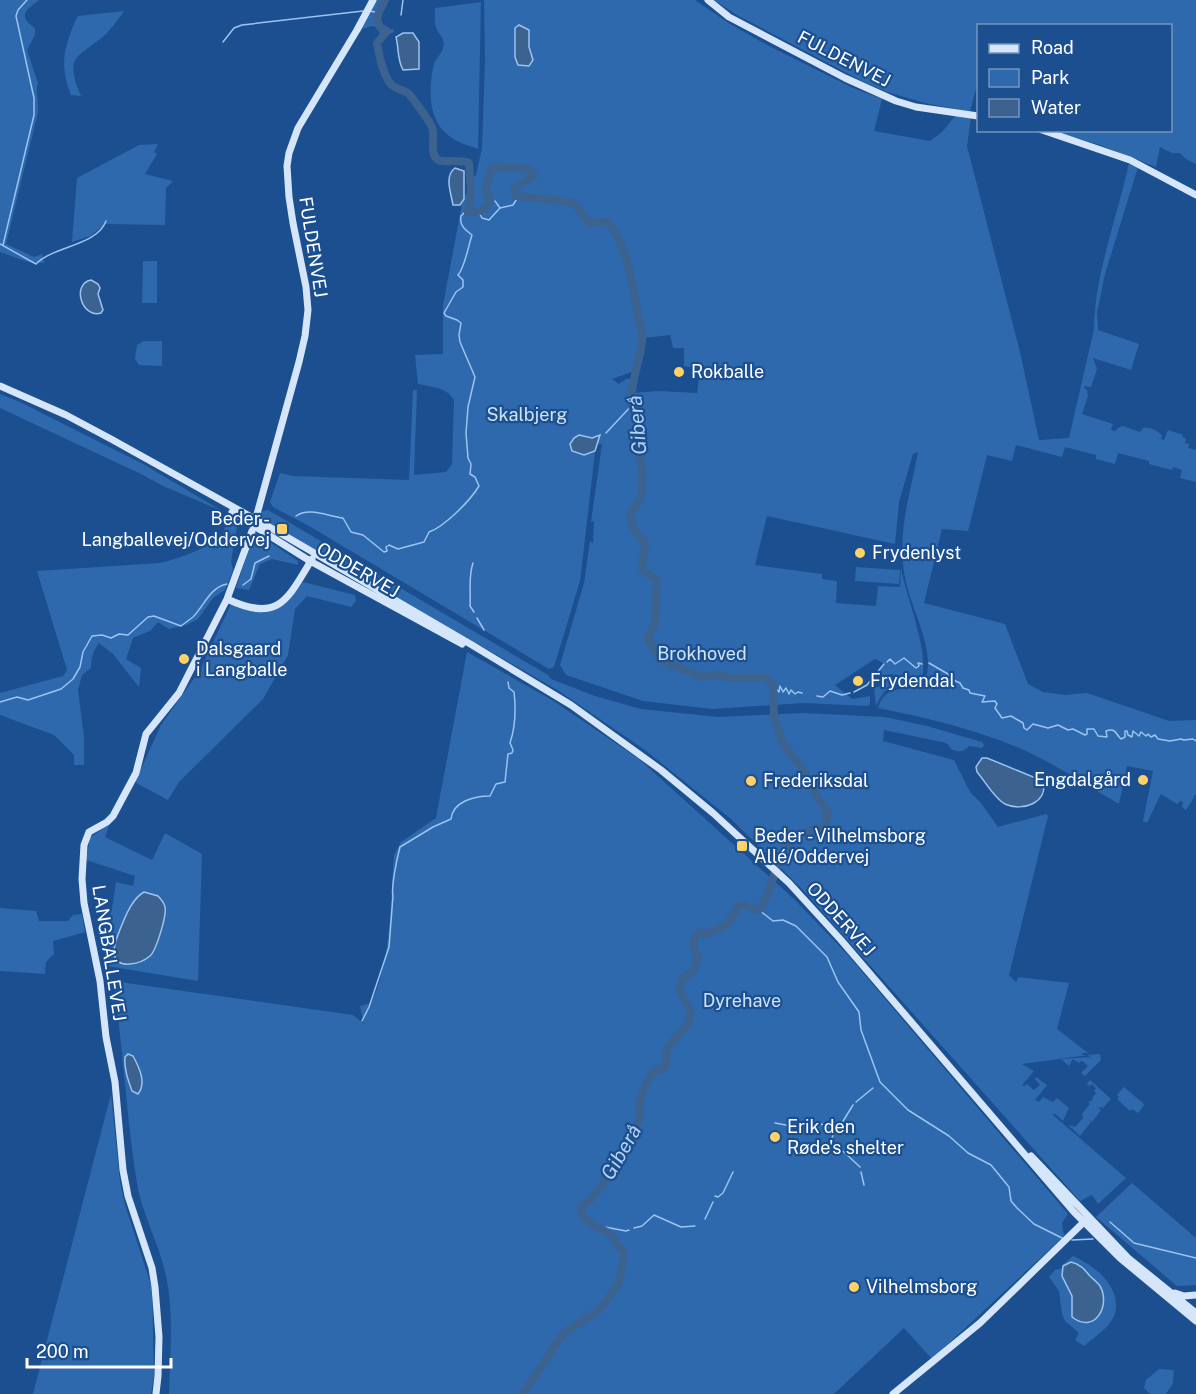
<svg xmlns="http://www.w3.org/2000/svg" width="1196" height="1394" font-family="'Public Sans',sans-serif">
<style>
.green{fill:#2e69ad;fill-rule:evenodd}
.water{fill:#3c6290;stroke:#9cc4f0;stroke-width:1.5}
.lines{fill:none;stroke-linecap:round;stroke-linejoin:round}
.stream{stroke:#9cc4f0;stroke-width:1.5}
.river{stroke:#3c6290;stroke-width:8}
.secondary{stroke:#d6e6fa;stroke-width:7}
.poi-dot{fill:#ffd166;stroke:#1b4f8f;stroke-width:2}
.labels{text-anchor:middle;stroke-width:4.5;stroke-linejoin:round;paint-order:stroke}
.street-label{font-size:18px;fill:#fff;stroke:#1b4f8f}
.poi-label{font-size:18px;fill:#fff;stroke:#1b4f8f;text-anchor:start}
.park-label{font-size:18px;fill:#cfe3fa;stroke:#1b4f8f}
.water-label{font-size:20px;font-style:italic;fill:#b5d3f5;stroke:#1b4f8f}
</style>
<rect width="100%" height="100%" fill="#1b4f8f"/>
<!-- green -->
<path class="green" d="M 0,0 L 39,0 C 26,10 17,16 35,28 L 35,35 L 27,50 L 38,83 C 35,92 39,101 38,112 L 6,244 L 34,257 L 42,254 L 44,263 L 28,262 L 0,252 Z
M 376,0 L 387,0 L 379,19 L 382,26 L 388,29 L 395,30 L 392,33 L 380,35 L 377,27 L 372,26 L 361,29 Z
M 484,0 L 695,0 L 730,24 L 769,46 L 853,88 L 882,99 L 874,131 L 930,141 L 942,132 L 955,116 L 971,117 L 967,146 L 1020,352 L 1039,440 L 1069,438 L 1094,329 C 1094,277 1118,214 1129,163 L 1138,167 L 1105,274 L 1097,312 L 1098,330 L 1139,344 L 1131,370 L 1093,358 L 1097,369 L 1091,387 L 1084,386 L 1084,388 L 1087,390 L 1088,396 L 1082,414 L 1113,424 L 1111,430 L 1115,431 L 1118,428 L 1123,426 L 1140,432 L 1143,428 C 1152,427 1155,430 1162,435 L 1161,439 L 1164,440 L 1168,430 L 1183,435 L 1182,436 L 1186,439 L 1185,443 L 1189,444 L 1188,448 L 1196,450 L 1196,482 L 1180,478 L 1182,470 L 1173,467 L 1172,470 L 1149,464 L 1149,461 L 1118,453 L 1115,464 L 1096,459 L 1096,455 L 1065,447 L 1062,457 L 1016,445 L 1012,461 L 987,455 L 968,531 L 942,529 L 924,603 L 1005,624 L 1028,684 L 1043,692 L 1065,695 L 1087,693 L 1169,721 L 1196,720 L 1196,794 L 1186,810 L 1182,807 L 1183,802 L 1180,801 L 1177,804 L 1161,794 L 1147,823 L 1143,821 L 1153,771 L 1127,766 L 1119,804 C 1088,786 1058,766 1026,751 C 978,730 929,718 878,708 C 885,686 900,689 920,688 C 941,664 915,616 908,590 C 894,539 909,501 918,452 L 913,454 L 899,502 L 895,544 L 767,516 L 755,565 L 822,574 L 822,579 L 837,581 L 836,603 L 876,606 L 878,586 L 900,587 L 901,568 C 905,595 934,661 919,684 C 895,685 887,682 876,706 L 874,688 L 881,686 L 880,682 L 894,677 L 893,674 L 879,677 L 877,672 L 885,664 L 875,659 L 835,685 L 852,699 L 870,696 L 870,704 L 868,706 L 804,703 L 712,709 L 643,701 L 566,675 L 560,665 L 584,583 L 590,541 L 593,543 L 594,521 L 591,522 L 602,444 L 596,444 L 580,581 L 554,667 L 549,669 L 309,526 L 273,507 L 270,502 L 280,473 L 293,476 L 409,480 L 413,390 L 417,390 L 414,475 L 446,472 L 452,464 L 454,400 C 447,387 431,387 418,384 L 415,355 L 443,354 L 443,305 L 462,204 L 472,179 L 476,175 L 482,148 L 485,61 ZM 670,335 L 673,348 L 684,348 L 684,366 L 700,369 L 697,393 L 658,391 L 633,393 L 636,378 L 626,379 L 619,384 L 612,379 L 640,369 L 644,338 Z
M 714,0 L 1196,0 L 1196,164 L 1186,159 L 1180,153 L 1172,153 L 1160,147 L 1156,167 L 1100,145 L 1053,131 L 1170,130 L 1170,26 L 978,26 L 978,81 L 970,112 L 925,103 L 887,92 L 860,80 L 737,15 Z
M 481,2 L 478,149 C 468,145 455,142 448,135 C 428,120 428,87 434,64 C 436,58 442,54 443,48 C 446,38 438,35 436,27 C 434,21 435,14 435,8 Z
M 124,11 C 118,19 113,27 106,34 C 79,58 63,54 81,96 L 71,95 C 59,66 64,47 76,19 L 78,16 Z
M 158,144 L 154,152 L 157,154 L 145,174 L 173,181 L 166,188 L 165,225 L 105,224 L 90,236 L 72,242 L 77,178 L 139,145 Z
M 143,261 L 157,261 L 157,303 L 142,303 Z
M 144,341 L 162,341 L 162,366 L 139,365 L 135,359 L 137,345 Z
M 0,394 L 22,403 L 143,464 L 224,512 L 163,486 L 143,475 L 0,408 Z
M 268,510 L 548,675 L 551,679 L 595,696 L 641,709 L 719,717 L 803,713 L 885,717 L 927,726 L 982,742 L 984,745 L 982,748 L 969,746 C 963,753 958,752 951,749 L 948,744 L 942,742 L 884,730 L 883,741 L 954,760 L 970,792 L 981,803 L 998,827 L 1046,814 L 1048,816 L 1009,975 L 1016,982 L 1018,977 L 1069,983 L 1057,1029 L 1088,1053 L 1082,1053 L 1083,1055 L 1100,1054 L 1101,1060 L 1085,1076 L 1081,1073 L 1088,1066 L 1082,1061 L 1079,1063 L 1073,1059 L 1069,1066 L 1061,1059 L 1089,1057 L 1094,1061 L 1088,1055 L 1022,1064 L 1034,1071 L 1022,1085 L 1024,1086 L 1027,1084 L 1034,1090 L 1040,1085 L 1035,1079 L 1036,1077 L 1047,1085 L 1035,1100 L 1039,1102 L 1043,1097 L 1053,1102 L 1057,1098 L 1069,1108 L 1063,1121 L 1054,1113 L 1053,1115 L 1126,1178 L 1098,1204 L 1092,1195 L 1080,1201 L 802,889 L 731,819 L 645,750 L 559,691 L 259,518 L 260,512 Z
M 229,514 L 238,522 L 231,561 L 233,570 L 225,590 L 213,598 L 198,619 L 186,625 L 169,629 L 158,622 L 150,631 L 133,638 L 126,659 L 141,668 L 139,687 L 113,654 L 99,643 C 93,651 91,658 91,668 L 82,675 L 78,690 L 84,737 L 84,765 L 74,765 L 74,755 L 54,735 L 0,715 L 0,693 L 63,676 L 67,670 L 37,571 L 160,563 C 182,558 201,549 221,539 Z
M 255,532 L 298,561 L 298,565 L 272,559 L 260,564 L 249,590 L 236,588 Z
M 856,567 L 900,570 L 899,584 L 855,581 Z
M 303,582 L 355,595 L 356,601 L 351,607 L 307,596 L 295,609 L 288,655 L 263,699 L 179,782 L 168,800 L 138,784 L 134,780 L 141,769 L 161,725 L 200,670 L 231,604 C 268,617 279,614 303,582 Z
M 467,652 L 552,700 L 639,759 L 794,899 L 847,954 L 1068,1214 L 1062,1223 L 1064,1236 L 932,1359 L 904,1328 L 834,1394 L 169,1394 C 170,1356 174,1313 166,1276 C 160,1246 144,1218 138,1189 C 126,1120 124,1050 113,981 L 353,1015 L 364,1024 L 360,1006 L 371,1003 C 392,961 390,902 394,855 L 401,842 L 436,818 Z
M 107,825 L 109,826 L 105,837 L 152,860 L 165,833 L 202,854 L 198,981 L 107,966 L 112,943 L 109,918 L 112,909 L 116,882 L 133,886 L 135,876 L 86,860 L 90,838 Z
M 0,908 L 36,911 L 39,921 L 68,921 L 73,915 L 82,914 L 85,932 L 53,941 L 54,954 L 46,962 L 45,974 L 0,971 Z
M 1090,1080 L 1111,1099 L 1103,1108 L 1098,1107 L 1101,1110 L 1092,1122 L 1087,1118 L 1091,1122 L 1080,1136 L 1068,1125 L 1075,1127 L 1083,1118 L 1082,1114 L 1090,1104 L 1088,1102 L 1093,1100 L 1092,1098 L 1096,1093 L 1094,1091 L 1096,1088 L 1092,1084 L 1089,1086 L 1087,1084 Z
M 1124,1087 L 1144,1104 L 1143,1107 L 1138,1113 L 1132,1109 L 1130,1111 L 1117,1099 L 1119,1097 L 1117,1095 Z
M 111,1094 L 120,1182 L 125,1205 L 152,1288 L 154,1376 L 151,1394 L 33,1394 Z
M 1132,1183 L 1196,1238 L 1196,1285 L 1177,1286 L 1096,1217 Z
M 1073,1256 C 1095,1265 1124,1289 1114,1316 C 1109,1328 1093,1338 1084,1346 L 1075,1340 L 1079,1333 L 1065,1321 L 1062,1314 L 1059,1291 L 1049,1277 L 1055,1270 L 1063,1268 L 1062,1276 L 1072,1296 L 1072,1317 L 1071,1262 L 1063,1266 L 1062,1265 Z
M 1159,1369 L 1174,1370 L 1173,1383 L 1166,1394 L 1150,1394 L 1144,1388 L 1146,1380 Z"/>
<!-- water -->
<path class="water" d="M 519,25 L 529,30 L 529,47 L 533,60 L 529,66 L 518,65 L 515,57 L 515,28 Z
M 403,33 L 413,33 L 419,42 L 419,69 L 403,70 C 397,59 399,49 396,37 Z
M 455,168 L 464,171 L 464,199 L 460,205 L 453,205 C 451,193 444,176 455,168 Z
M 91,280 L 98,284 L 100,288 L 98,294 L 103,310 L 101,313 C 82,319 71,284 91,280 Z
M 579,435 L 592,438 L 600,435 L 595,451 L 584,455 L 572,451 L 570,444 L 574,438 Z
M 982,758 L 987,758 L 1043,781 C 1049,803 1022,812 1005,804 C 994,798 985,781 977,772 L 976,767 Z
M 144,892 L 158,896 C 161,899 164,903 165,907 C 167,915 156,951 150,956 C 142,963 117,971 114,954 C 113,945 118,935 121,927 C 126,915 132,899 144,892 Z
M 128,1054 L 133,1056 C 139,1067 147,1083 138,1094 L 132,1091 C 128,1080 124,1069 125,1057 Z
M 1071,1262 C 1080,1264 1084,1269 1090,1276 C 1093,1279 1098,1283 1100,1286 C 1111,1305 1095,1335 1072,1317 L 1072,1296 L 1062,1276 L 1063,1266 Z"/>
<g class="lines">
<!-- stream -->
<path class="stream" d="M 370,11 L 379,13
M 401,15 L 403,0
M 223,42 L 234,28 L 242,25 L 363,11
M 495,201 L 500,208
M 478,211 L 482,218 L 489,220 L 500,208 L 513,205 L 518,197
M 0,244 L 36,264 C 53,246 97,246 106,221
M 3,245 L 34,115 L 34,98 L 16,16 L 18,10 L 27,0
M 606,433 L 633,404
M 296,516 C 309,507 327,516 343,518 L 351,532 L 363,535 L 384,552 L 387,551 L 386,547 L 389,545 L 398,549 L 424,542 L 429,532 C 444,527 470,501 479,486 L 475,477 L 470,474 L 471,464 L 468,458 L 466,433 L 468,407 L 475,377 L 460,342 L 459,335 L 461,323 L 457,320 L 446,316 L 444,313 L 456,292 L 463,287 L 463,280 L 458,275 C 465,267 468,247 472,235 C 466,230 459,226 461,216 L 467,210
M 473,563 C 468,578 471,591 470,606 L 474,612
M 243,585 L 251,579 L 255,563 L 269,556
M 477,618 L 484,630
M 887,662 L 890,659 L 895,664 L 904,658 L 916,668 L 919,666 L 918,663 L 922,664
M 929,663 L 948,674 L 949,678 L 960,683 L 963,688 L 969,690 L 970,693 L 985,696 L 982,702 L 995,701 L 997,704 L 995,708 L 1002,718 L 1011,716 L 1023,723 L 1024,728 L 1027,730 L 1033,724 L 1048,728 L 1058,725 L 1068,730 L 1073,729 L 1085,735 L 1087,734 L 1087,729 L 1094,729 L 1098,736 L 1107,737 L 1106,731 C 1116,727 1116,735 1121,739 L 1125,737 L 1125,731 L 1127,731 L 1128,735 L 1132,737 L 1133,731 L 1139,736 L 1141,732 L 1146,736 L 1148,734 L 1151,737 L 1155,735 L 1158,739 L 1170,741 L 1181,739 L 1184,740 L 1193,739 L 1196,741
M 773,686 L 779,692 L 780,686 L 783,692 L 786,688 L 789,694 L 791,690 L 795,694 L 798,692 L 802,693
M 854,692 L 867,685 L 884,664
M 817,696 L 823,697 L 830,691 L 842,695 L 850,693
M 0,702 L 17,697 L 28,700 L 61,689 L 73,679 L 80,667 L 83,652 L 92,636 L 102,635 L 111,638 L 119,634 L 128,635 L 148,617 L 154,616 L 181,626 C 185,623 189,620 193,617 C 204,606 210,587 227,584
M 759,910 L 773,921 L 783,920 L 796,926 L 827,957 L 838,982 L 859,1012 L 861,1030 L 880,1082 L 908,1110 L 949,1136 L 968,1153 L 991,1165 L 1009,1187 L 1011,1201 L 1017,1208 L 1034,1224 L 1062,1238
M 362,1021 L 369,1007 L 389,947 L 393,896 C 391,887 397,858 400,847 L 433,827 L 451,819 C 453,801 475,796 490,796 L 496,784 L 505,782 L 508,754 L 512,753 L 513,750 L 510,743 C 515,728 516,709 514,692 L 509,688 L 508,682
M 856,1102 L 873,1088
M 775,1123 L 791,1126 L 819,1123 L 835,1130
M 819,1149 L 839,1150 L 844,1152 L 860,1167
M 828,1149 L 835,1130 L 840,1126 L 853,1105
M 861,1172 L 864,1185
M 715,1196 L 718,1197 L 723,1193 L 733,1172
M 705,1219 L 713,1202
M 1110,1222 L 1134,1243 L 1196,1258
M 634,1228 L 642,1226 L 654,1215 L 681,1227 L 695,1226
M 601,1230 L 605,1227 L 626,1231 L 629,1230
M 1072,1240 L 1093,1239"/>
<!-- river -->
<path class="river" d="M 385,0 L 379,12 L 377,19 L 380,27 L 387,31 L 377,43 C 379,56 383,72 389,82 C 394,90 404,89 409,94 C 414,100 427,118 431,125 C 437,135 428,153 438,160 C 443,163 460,159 469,163 L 471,193 L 468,212 C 482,213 496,206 486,191 L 491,169 L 493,167 L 528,169 L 531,171 L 534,176 C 528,182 519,182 514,189 L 516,196 L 571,202 C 581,207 582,218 591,223 L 606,221 C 627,240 633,288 638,316 C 640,324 643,335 642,343 C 639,361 633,379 631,397 C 630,413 644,421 634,441 C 642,457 645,480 640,498 C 639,503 633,509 630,514 L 634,529 L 645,543 L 642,569 L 657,581 L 655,622 L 648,639 L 660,660 L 702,677 L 717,675 L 729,678 L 767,678 L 773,686 L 774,716 L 782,742 L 805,773 L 818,798 L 828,812 L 826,824 C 816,832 802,831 792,840 C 777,854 772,892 759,910 L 753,908
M 523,1394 L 560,1338 L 565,1332 L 600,1310 L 619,1283 L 624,1254 C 620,1248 615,1239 610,1234 C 598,1225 581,1225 581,1206 L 589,1201 L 600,1189 L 613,1166 L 630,1145 L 632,1134 L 640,1118 L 639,1106 L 643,1090 L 653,1072 L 665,1067 L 667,1048 L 688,1024 L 691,1012 L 679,989 L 683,978 L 694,970 L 698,958 C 693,949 691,941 699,932 L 706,934 L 728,924 L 739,905 L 746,905"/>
<!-- secondary -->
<path class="secondary" d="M 708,0 L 729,17 L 845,78 L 896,101 L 916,107 L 978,116
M 1042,130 L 1130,160 L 1196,195
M 0,386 L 66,415 L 111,439 L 280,533 L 472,645 L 571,705 L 661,770 L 713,813 L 789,883 L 841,940 L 1074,1212 L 1120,1258 L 1196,1321
M 232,512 L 310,561 L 462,644
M 257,514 L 299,362 L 305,336 L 308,310 L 306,287 L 293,223 L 289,197 L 287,166 L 289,153 L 298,128 L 357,30 L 373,0
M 227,599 C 279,623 287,600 312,559
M 1031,1156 L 1128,1258 L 1196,1313
M 1175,1293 L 1184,1296 L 1196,1295
M 156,1394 L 158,1376 L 159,1337 L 155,1287 L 152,1268 L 128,1196 L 123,1170 L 115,1082 L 106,1037 L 100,981 L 84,903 L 82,879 L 84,845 L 89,832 L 107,822 L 113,816 L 136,773 L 146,734 L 179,693 L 227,599 L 252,531
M 893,1394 L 980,1323 L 1087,1219"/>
</g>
<!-- markers -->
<g class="poi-dot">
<circle cx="679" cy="372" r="6"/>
<rect x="276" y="523" width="12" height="12" rx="3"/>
<circle cx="860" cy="553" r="6"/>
<circle cx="184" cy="659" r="6"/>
<circle cx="858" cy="681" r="6"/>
<circle cx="1143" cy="780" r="6"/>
<circle cx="751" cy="781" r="6"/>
<rect x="736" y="840" width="12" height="12" rx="3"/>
<circle cx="775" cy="1137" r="6"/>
<circle cx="854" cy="1287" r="6"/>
</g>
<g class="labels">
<!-- street labels -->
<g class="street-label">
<text transform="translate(844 59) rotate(27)" y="6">FULDENVEJ</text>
<text transform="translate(313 247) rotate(81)" y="6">FULDENVEJ</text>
<text transform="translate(358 570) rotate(30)" y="6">ODDERVEJ</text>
<text transform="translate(841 919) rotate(48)" y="6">ODDERVEJ</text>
<text transform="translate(109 953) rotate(81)" y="6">LANGBALLEVEJ</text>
</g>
<!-- poi labels -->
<g class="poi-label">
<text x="691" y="378">Rokballe</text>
<text x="270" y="525" text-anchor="end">Beder -<tspan x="270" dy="21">Langballevej/Oddervej</tspan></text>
<text x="872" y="559">Frydenlyst</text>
<text x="196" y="655">Dalsgaard<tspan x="196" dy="21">i Langballe</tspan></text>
<text x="870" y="687">Frydendal</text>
<text x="1131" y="786" text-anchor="end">Engdalgård</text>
<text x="763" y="787">Frederiksdal</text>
<text x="754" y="842">Beder - Vilhelmsborg<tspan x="754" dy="21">Allé/Oddervej</tspan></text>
<text x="787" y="1133">Erik den<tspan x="787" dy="21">Røde's shelter</tspan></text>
<text x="866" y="1293">Vilhelmsborg</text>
</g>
<!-- park labels -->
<g class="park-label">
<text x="527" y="421">Skalbjerg</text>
<text x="702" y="660">Brokhoved</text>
<text x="742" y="1007">Dyrehave</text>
</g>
<!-- water labels -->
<g class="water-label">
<text transform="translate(637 425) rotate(-95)" y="7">Giberå</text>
<text transform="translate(621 1152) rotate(-60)" y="7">Giberå</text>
</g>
</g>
<!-- legend -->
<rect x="977" y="24" width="195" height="108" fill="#1b4f8f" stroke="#7695bc" stroke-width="1.5"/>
<rect x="989" y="44" width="30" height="9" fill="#d6e6fa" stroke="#7695bc" stroke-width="1.5"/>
<text x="1031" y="54" font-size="18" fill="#ffffff">Road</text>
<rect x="989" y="69" width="30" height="18" fill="#2e69ad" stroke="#7695bc" stroke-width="1.5"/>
<text x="1031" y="84" font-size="18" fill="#ffffff">Park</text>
<rect x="989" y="99" width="30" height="18" fill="#3c6290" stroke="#7695bc" stroke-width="1.5"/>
<text x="1031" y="114" font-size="18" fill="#ffffff">Water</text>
<!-- scale -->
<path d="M27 1358v9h144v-9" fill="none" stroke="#ffffff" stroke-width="3"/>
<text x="36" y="1358" font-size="18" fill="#ffffff" stroke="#1b4f8f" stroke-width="4.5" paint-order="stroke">200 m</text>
</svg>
